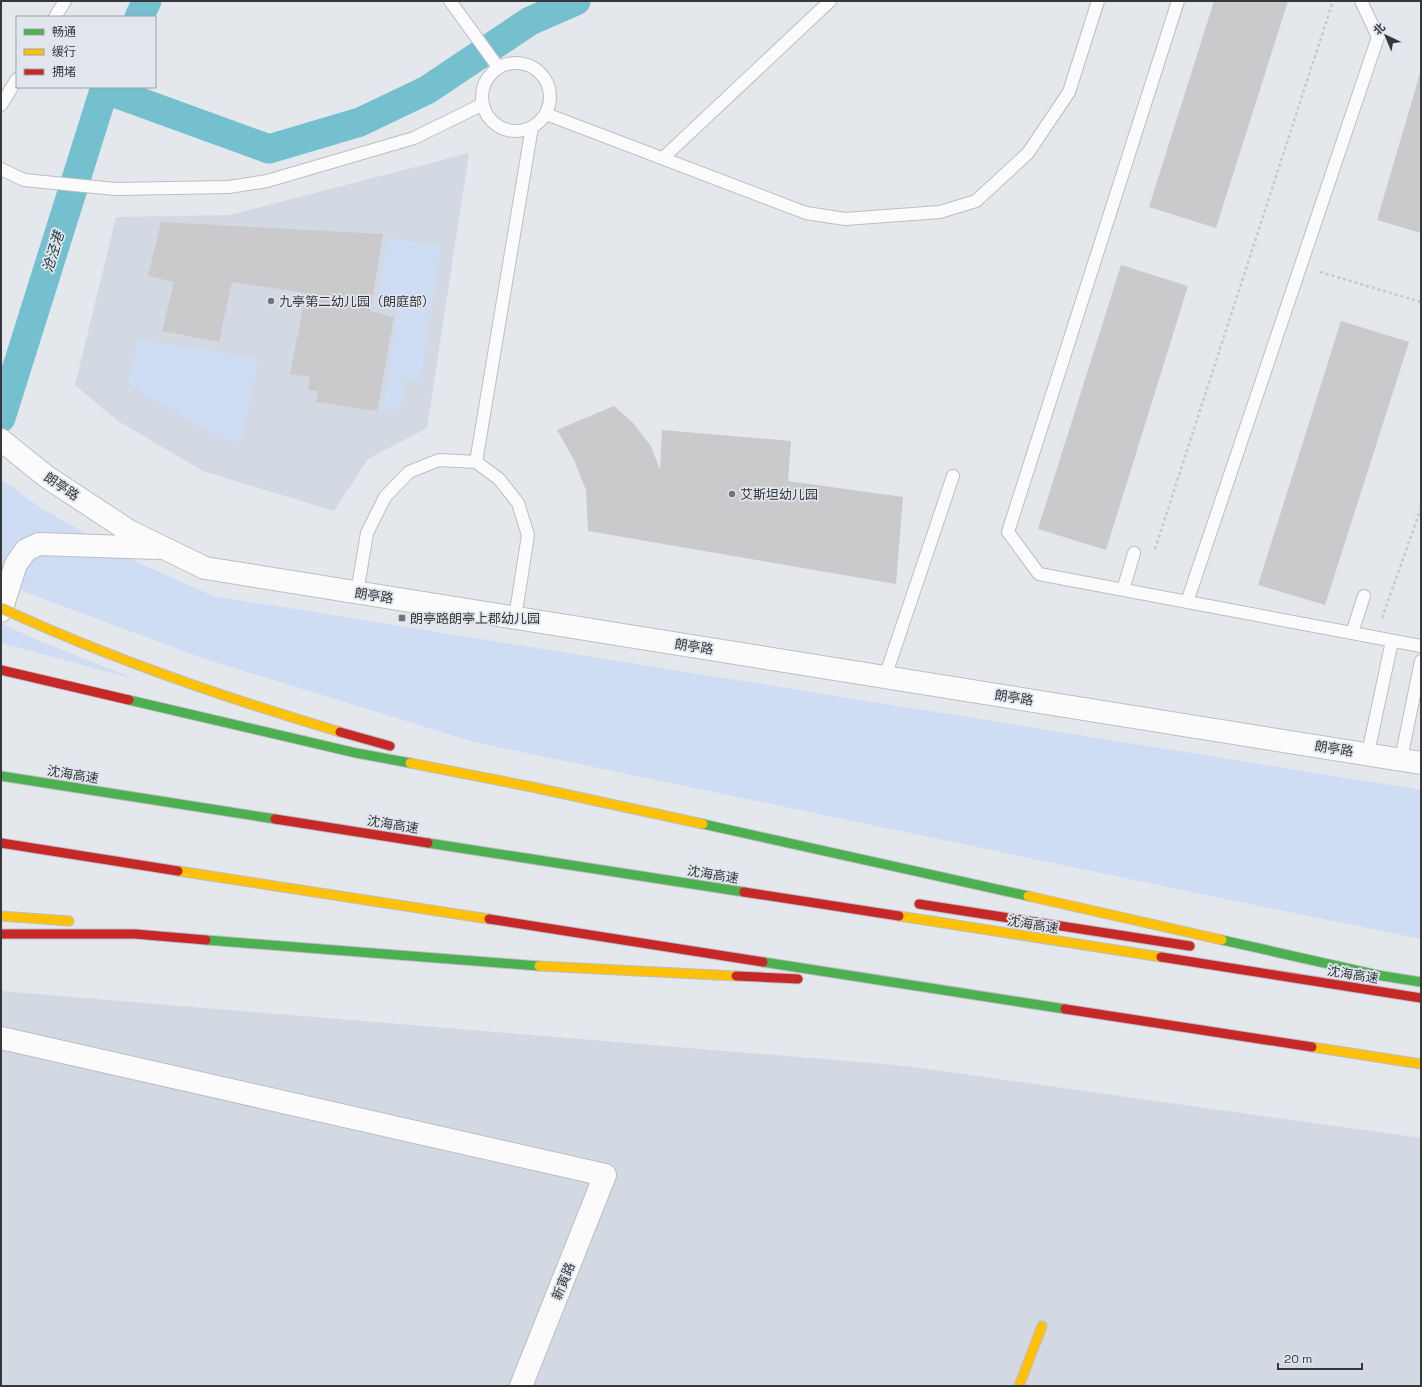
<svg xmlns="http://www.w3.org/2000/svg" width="1422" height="1387" font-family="'Space Grotesk','Noto Sans SC',sans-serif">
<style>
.built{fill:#d3d9e3}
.green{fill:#cedcf4}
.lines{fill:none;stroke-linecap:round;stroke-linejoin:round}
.canal{stroke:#74c0cf;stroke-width:29}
.building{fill:#cac9cb}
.lane-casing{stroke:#bcbec2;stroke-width:14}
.street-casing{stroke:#bcbec2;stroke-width:24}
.fast-casing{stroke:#bcbec2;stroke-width:11}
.slow-casing{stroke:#bcbec2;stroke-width:11}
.jam-casing{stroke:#bcbec2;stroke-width:11}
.path{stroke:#c7c8c9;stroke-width:2.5;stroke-dasharray:3 3;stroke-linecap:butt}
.lane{stroke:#fbfbfc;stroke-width:12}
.street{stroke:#fbfbfc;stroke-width:22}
.fast{stroke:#4caf50;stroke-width:9}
.slow{stroke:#ffc107;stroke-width:9}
.jam{stroke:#c62828;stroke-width:9}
.slow-bridge-casing{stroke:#c4bfc1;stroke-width:11;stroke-linecap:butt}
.slow-bridge{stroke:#ffc107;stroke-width:9}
.poi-dot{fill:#727578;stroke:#e1e6ee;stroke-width:1.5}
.labels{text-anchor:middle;stroke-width:3.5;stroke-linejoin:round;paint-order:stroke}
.poi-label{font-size:13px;fill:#35373a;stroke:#e1e6ee;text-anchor:start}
.street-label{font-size:13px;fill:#35373a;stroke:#e1e6ee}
.water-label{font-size:14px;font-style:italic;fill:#243c41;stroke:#e1e6ee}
</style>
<rect width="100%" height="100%" fill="#e4e7eb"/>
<!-- built -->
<path class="built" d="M 469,153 L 427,428 L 368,459 L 334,511 L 203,471 L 118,421 L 75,385 L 116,217 L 230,215 Z
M 1,991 L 906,1066 L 1421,1138 L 1421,1386 L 1,1386 Z"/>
<!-- green -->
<path class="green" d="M 388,238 L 441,246 L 421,379 L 406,378 L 400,409 L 383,409 L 398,310 L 377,305 Z
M 138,339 L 259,359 L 241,443 L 219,438 L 128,384 Z
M 1,479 L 42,509 L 139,563 L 213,596 L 1421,790 L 1421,939 L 1250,904 L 474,742 L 202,658 L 25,592 L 1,580 Z
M 1,623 L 37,640 L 135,679 L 1,643 Z"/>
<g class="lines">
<!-- canal -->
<path class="canal" d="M 139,17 L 147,1
M 104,89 L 269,149 L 360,122 L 427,90 L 530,21 L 576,1
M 1,418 L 105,87"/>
</g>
<!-- building -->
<path class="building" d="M 1214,1 L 1288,1 L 1216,228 L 1149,207 Z
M 1421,70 L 1421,233 L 1377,220 Z
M 161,222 L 383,234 L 370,311 L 394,317 L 377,411 L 316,402 L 318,391 L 308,390 L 310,377 L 290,374 L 306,293 L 232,282 L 219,342 L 162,331 L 174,282 L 148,276 Z
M 1121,265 L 1188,286 L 1106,550 L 1038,529 Z
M 1341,321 L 1409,342 L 1325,605 L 1258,585 Z
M 614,406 L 633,423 L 651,446 L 660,470 L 662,430 L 791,441 L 788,481 L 903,497 L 896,584 L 588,531 L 586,490 L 574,460 L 557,430 Z"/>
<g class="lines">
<!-- lane casing -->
<g class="lane-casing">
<path id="lane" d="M 450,1 L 498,67
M 1178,1 L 1008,532 L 1039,574 L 1421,646
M 55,17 L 65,1
M482 97a34 34 0 1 1 68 0a34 34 0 1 1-68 0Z
M 1,105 L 17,79
M 546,114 L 806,213 L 845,219 L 940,212 L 976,201 L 1028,153 L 1069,92 L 1098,1
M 663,158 L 830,1
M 1,169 L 24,180 L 115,189 L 229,187 L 267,181 L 414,138 L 483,104
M 476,462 L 532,127
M 1123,590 L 1134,553
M 357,593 L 367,533 L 385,497 L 409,472 L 439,460 L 476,462 L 499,479 L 518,503 L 528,535 L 515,618
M 1187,602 L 1378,37 L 1361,1
M 1352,633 L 1364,596
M 885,677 L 953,476
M 1368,753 L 1392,641
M 1401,759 L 1421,661"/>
</g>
<!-- street casing -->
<g class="street-casing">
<path id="street" d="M 1,440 L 47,477 L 129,531 L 205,568 L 1421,763
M 1,611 L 16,564 L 26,550 L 39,544 L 157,548
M 1,1038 L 605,1175 L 521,1386"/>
</g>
<!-- fast casing -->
<g class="fast-casing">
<path id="fast" d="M 129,700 L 356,753 L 410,763
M 1,776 L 275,819
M 703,824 L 1028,896
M 428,843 L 744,892
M 206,940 L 539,966
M 1222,940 L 1378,975
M 763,962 L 1065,1009
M 1364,973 L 1421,982"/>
</g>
<!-- slow casing -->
<g class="slow-casing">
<path id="slow" d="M 23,618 C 126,664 232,700 340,732
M 410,763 L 532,787 L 703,824
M 178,871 L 489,919
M 1028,896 L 1222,940
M 1,916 L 69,921
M 899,916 L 1161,957
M 539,966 L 736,976
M 1312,1047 L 1421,1064
M 1019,1386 L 1042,1326"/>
</g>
<!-- jam casing -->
<g class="jam-casing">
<path id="jam" d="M 1,670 L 129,700
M 340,732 L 390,746
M 275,819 L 428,843
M 1,843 L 178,871
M 744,892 L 899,916
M 919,904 L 1190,946
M 489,919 L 763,962
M 1,934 L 135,934 L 206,940
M 1161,957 L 1421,998
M 736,976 L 798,979
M 1065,1009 L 1312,1047"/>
</g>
<!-- path -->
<path class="path" d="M 1320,272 L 1421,302
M 1155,549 L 1333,1
M 1382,618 L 1421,508"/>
<!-- lane -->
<use href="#lane" class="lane"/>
<!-- street -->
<use href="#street" class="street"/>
<!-- fast -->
<use href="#fast" class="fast"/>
<!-- slow -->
<use href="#slow" class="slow"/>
<!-- jam -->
<use href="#jam" class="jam"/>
<!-- slow-bridge casing -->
<g class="slow-bridge-casing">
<path id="slow-bridge" d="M 1,608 L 23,618"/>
</g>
<!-- slow-bridge -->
<use href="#slow-bridge" class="slow-bridge"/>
</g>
<!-- markers -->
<g class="poi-dot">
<circle cx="271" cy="301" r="4"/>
<circle cx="732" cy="494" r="4"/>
<rect x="398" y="614" width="8" height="8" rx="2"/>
</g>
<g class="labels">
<!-- poi labels -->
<g class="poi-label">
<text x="279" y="306">九亭第二幼儿园（朗庭部）</text>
<text x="740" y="499">艾斯坦幼儿园</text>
<text x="410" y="623">朗亭路朗亭上郡幼儿园</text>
</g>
<!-- street labels -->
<g class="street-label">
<text transform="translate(62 486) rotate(34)" y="5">朗亭路</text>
<text transform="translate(374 595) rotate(9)" y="5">朗亭路</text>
<text transform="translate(694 646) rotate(9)" y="5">朗亭路</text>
<text transform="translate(1014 697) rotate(9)" y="5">朗亭路</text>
<text transform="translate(1334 748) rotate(9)" y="5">朗亭路</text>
<text transform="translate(73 774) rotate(9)" y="5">沈海高速</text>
<text transform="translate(393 824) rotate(9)" y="5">沈海高速</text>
<text transform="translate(713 874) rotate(9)" y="5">沈海高速</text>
<text transform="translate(1033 924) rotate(9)" y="5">沈海高速</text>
<text transform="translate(1353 974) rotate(9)" y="5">沈海高速</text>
<text transform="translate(563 1281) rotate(-68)" y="5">新寅路</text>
</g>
<!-- water labels -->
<g class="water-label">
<text transform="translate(53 252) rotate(-73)" y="5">沧泾港</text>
</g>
</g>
<!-- border -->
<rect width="1422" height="1387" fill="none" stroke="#35373a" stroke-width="4"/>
<!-- legend -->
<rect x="16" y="16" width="140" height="72" fill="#e1e6ee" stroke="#9ca0a6"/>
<rect x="24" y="29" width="20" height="6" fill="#4caf50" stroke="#9ca0a6"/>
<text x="52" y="36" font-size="12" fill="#35373a">畅通</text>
<rect x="24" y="49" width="20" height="6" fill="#ffc107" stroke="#9ca0a6"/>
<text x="52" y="56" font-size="12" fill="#35373a">缓行</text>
<rect x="24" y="69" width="20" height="6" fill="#c62828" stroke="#9ca0a6"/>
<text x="52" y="76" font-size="12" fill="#35373a">拥堵</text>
<!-- north arrow -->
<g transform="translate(1386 36) rotate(316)" stroke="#e1e6ee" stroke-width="3" paint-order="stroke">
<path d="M0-3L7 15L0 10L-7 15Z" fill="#35373a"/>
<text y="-6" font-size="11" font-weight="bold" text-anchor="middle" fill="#35373a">北</text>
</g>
<!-- scale -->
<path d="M1278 1363v6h84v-6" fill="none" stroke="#35373a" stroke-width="2"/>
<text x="1284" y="1363" font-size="12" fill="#35373a" stroke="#e1e6ee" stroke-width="3" paint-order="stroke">20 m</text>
</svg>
